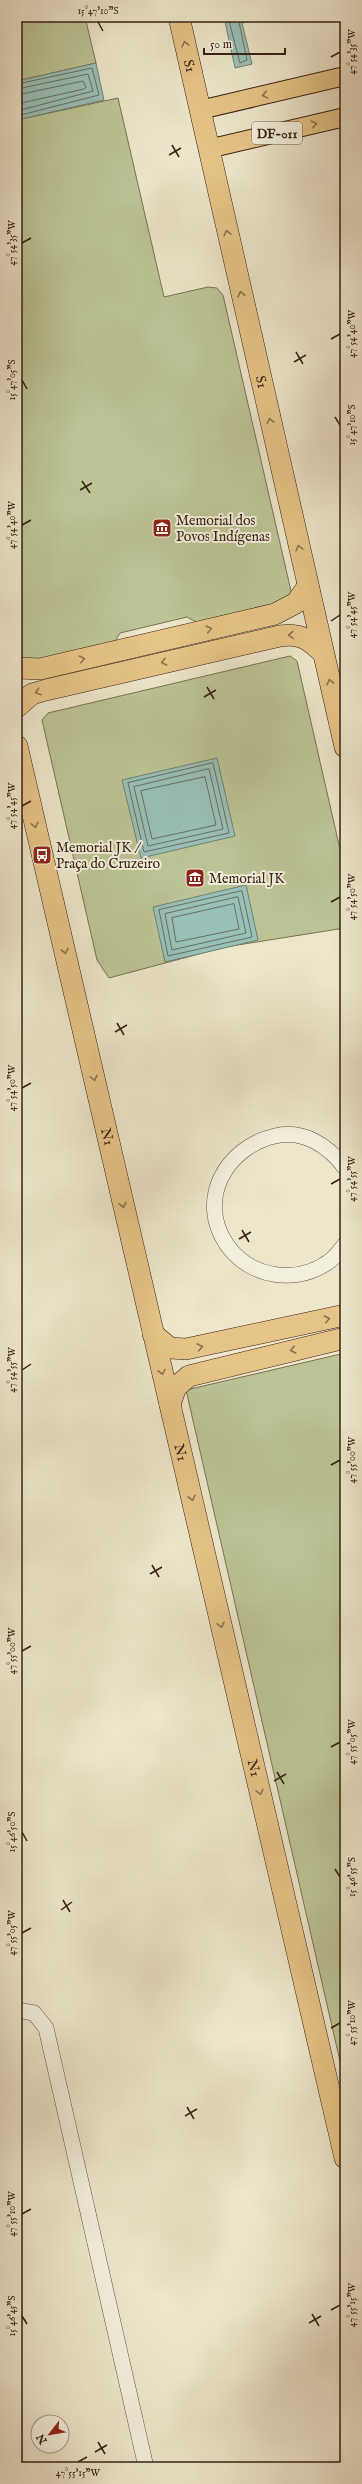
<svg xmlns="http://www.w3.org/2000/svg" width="362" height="2484" font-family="'IM FELL English',serif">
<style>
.green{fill:#bcc495;stroke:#797255}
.water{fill:#99c0b7;stroke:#718076}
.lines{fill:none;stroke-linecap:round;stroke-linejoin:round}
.shore{stroke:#687066;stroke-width:1}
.minor-casing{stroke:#645242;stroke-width:16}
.major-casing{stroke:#362015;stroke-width:20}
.highway-casing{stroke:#362015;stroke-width:22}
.minor{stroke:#f3efdd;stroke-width:15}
.major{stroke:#e6c386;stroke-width:18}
.highway{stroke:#e6c386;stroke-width:21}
.oneway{stroke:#8e724e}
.ticks{fill:none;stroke:#362015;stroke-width:1.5}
.labels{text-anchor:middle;stroke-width:4;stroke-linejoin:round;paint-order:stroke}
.shield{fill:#f3efdd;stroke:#6f5e51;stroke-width:1}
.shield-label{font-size:13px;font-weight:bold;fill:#362015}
.street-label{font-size:14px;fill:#362015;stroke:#f3efdd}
.poi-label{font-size:14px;fill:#362015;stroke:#f3efdd;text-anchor:start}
.neatline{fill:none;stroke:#362015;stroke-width:1.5}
.ticks-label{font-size:10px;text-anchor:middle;fill:#362015}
</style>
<rect width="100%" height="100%" fill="#ede6cb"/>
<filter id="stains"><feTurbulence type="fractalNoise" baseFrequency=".005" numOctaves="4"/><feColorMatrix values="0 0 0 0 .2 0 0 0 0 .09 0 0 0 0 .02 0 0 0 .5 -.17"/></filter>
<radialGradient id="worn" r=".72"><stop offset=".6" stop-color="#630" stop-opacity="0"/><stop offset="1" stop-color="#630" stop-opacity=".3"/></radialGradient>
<!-- green -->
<path class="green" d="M 17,17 L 85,17 L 96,63 L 17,81 Z
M 118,98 L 164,297 L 208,287 L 217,288 L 223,295 L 291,591 L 289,598 L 282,603 L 198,623 L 187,617 L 120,633 L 114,643 L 26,663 L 17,658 L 17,120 Z
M 290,656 L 297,661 L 345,871 L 345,928 L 225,947 L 109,978 L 97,960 L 42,720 L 48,713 Z
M 345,1353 L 345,2083 L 186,1390 Z"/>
<!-- water -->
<path class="water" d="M 224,17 L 267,17 L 242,23 L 252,64 L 235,68 Z
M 96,63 L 104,100 L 17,120 L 17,81 Z
M 217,758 L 235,836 L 141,858 L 122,780 Z
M 246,885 L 258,940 L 165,962 L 153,907 Z"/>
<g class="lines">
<!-- shore -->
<path class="shore" d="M 228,17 L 240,63 L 247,60 L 239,22 L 241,19 L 250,17
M 17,84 L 92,68 L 99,95 L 17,116
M 17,89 L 88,74 L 93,91 L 17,111
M 17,95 L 83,81 L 86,87 L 84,89 L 17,104
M 213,763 L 229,833 L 144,852 L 128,783 Z
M 209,769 L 223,829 L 148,846 L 134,787 Z
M 205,777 L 216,825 L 152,839 L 141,791 Z
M 242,891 L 252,937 L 168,956 L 159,910 Z
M 238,897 L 246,933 L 172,950 L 165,914 Z
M 234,904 L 239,929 L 176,942 L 172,918 Z"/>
<!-- minor casing -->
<g class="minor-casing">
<path id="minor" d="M 345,1168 C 329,1146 303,1129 275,1136 C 226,1147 196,1200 227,1245 C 251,1279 299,1285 331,1260 C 336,1256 341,1249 345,1244
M 17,2010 L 34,2013 L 46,2028 L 146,2467"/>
</g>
<!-- major casing -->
<g class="major-casing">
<path id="major" d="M 200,110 L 345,76
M 208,149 L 345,117"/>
</g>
<!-- highway casing -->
<g class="highway-casing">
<g id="highway">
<path id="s1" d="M 179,17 L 345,747"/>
<path d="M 17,668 L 40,669 L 275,614 L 296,603 L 308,586"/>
<path d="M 17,707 L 32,694 L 46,690 L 280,636 C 300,633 309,639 323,653"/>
<path id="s2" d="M 17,746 L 345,2158"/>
<path d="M 153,1334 L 170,1348 L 186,1349 L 345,1315"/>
<path d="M 170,1404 L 176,1387 L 189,1376 L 345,1338"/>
</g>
</g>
<!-- minor -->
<use href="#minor" class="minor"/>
<!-- major -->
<use href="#major" class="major"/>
<!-- highway -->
<use href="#highway" class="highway"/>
</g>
<!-- one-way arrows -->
<defs><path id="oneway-chevron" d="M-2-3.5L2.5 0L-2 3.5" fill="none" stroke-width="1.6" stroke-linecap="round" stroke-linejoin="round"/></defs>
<g class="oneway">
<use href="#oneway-chevron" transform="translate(185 44) rotate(-103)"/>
<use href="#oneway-chevron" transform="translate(265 95) rotate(167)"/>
<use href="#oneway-chevron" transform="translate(314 124) rotate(-13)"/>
<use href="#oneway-chevron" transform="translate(227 233) rotate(-103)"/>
<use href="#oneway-chevron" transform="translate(241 294) rotate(-103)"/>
<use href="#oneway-chevron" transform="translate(270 421) rotate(-103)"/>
<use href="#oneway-chevron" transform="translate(299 548) rotate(-103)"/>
<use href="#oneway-chevron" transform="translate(209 629) rotate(-13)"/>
<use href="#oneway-chevron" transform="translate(291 635) rotate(178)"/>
<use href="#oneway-chevron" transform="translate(82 659) rotate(-13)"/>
<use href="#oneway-chevron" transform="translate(164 662) rotate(167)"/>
<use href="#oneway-chevron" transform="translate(330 682) rotate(-103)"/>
<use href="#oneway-chevron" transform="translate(38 692) rotate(162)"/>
<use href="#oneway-chevron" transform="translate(35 825) rotate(77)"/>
<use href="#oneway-chevron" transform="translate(65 951) rotate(77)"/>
<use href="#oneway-chevron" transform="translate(94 1078) rotate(77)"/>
<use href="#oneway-chevron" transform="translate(123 1205) rotate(77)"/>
<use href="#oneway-chevron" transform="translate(327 1319) rotate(-12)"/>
<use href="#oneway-chevron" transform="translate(200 1347) rotate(-11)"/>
<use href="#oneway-chevron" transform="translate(293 1350) rotate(167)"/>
<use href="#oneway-chevron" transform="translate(162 1372) rotate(77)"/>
<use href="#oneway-chevron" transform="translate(192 1498) rotate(77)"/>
<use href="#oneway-chevron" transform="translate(221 1625) rotate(77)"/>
<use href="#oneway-chevron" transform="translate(260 1792) rotate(77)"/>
</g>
<!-- ticks -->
<path class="ticks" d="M 98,22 L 103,31M 331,57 L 340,52M 172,145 L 179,157M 169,155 L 181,148M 22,243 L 31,238M 331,339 L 340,334M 296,352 L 303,364M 294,362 L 306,355M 22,380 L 27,389M 335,417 L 340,425M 82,481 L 90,493M 80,490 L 92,483M 22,525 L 31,520M 331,621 L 340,615M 207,687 L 214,699M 204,697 L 216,690M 22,806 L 31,801M 331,902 L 340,897M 117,1023 L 124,1035M 115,1032 L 127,1025M 22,1088 L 31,1083M 331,1184 L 340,1179M 242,1230 L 249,1242M 239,1239 L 251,1232M 22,1370 L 31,1364M 331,1465 L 340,1460M 152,1565 L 159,1577M 150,1574 L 162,1567M 22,1651 L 31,1646M 331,1747 L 340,1742M 277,1772 L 284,1784M 274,1781 L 286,1774M 22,1832 L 27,1841M 335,1869 L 340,1877M 63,1900 L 70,1912M 61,1910 L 72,1902M 22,1933 L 31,1928M 331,2028 L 340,2023M 187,2107 L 194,2119M 185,2116 L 197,2109M 22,2214 L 31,2209M 331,2310 L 340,2305M 312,2314 L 319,2326M 22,2316 L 27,2324M 309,2323 L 321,2316M 98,2442 L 105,2454M 95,2452 L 107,2445M 78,2462 L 87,2457"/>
<!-- icons -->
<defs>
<g id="museum-square" transform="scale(1)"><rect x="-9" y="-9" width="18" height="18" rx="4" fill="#8f2418" stroke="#f3efdd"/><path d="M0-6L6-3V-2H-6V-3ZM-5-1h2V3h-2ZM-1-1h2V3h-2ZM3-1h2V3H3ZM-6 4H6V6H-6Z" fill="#fff"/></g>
<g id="bus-square" transform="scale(1)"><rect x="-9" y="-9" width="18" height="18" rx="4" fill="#8f2418" stroke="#f3efdd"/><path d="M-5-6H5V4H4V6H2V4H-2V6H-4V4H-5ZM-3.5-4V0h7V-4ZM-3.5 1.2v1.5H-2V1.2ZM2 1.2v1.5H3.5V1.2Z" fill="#fff"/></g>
</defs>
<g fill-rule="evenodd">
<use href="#museum-square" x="162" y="528"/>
<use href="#bus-square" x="42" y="855"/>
<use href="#museum-square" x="195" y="878"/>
</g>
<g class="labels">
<!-- shield labels -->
<rect class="shield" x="252" y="122" width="50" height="22" rx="3"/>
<g class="shield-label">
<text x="277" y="138">DF-011</text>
</g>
<!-- street labels -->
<g class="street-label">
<text dy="5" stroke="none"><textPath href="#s1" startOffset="50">S1</textPath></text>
<text dy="5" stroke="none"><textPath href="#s1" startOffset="374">S1</textPath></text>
<text dy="5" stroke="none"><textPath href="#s2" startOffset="401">N1</textPath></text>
<text dy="5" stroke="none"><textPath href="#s2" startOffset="725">N1</textPath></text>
<text dy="5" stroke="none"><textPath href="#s2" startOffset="1049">N1</textPath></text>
</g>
<!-- poi labels -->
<g class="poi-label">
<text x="176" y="525">Memorial dos<tspan x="176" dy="16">Povos Indígenas</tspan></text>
<text x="56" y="852">Memorial JK /<tspan x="56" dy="16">Praça do Cruzeiro</tspan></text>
<text x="209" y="883">Memorial JK</text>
</g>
</g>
<!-- margin -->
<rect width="362" height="2484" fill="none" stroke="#ede6cb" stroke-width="44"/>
<!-- north arrow -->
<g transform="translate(50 2434) rotate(239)"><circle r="19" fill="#f3efdd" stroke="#a79c8d"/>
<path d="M0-3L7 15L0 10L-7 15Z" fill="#8f2418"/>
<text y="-6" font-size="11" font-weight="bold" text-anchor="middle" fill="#362015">N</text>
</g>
<!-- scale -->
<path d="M204 48v6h81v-6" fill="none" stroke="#362015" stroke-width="2"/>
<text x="210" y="48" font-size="12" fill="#362015" stroke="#f3efdd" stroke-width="3" paint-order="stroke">50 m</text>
<rect x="22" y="22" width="318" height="2440" class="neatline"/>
<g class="ticks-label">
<text x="98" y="14">15°47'10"S</text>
<text transform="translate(351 52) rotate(-90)" y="4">47°54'35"W</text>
<text transform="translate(11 243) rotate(-90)" y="4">47°54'35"W</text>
<text transform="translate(351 334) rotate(-90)" y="4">47°54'40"W</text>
<text transform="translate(11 380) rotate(-90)" y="4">15°47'05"S</text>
<text transform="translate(351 425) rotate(-90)" y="4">15°47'10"S</text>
<text transform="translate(11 525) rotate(-90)" y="4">47°54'40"W</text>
<text transform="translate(351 615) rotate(-90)" y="4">47°54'45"W</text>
<text transform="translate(11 806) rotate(-90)" y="4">47°54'45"W</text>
<text transform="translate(351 897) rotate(-90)" y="4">47°54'50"W</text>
<text transform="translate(11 1088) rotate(-90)" y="4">47°54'50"W</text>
<text transform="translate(351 1179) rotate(-90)" y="4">47°54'55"W</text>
<text transform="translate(11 1370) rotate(-90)" y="4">47°54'55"W</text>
<text transform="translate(351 1460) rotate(-90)" y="4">47°55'00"W</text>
<text transform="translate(11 1651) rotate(-90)" y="4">47°55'00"W</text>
<text transform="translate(351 1742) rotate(-90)" y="4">47°55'05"W</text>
<text transform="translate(11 1832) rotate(-90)" y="4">15°46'50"S</text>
<text transform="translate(351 1877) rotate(-90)" y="4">15°46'55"S</text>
<text transform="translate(11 1933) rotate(-90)" y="4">47°55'05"W</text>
<text transform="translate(351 2023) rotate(-90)" y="4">47°55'10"W</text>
<text transform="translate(11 2214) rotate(-90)" y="4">47°55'10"W</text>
<text transform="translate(351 2305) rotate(-90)" y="4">47°55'15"W</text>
<text transform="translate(11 2316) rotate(-90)" y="4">15°46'45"S</text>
<text x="78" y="2476">47°55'15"W</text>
</g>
<rect width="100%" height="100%" filter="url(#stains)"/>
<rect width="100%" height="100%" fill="url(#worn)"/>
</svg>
